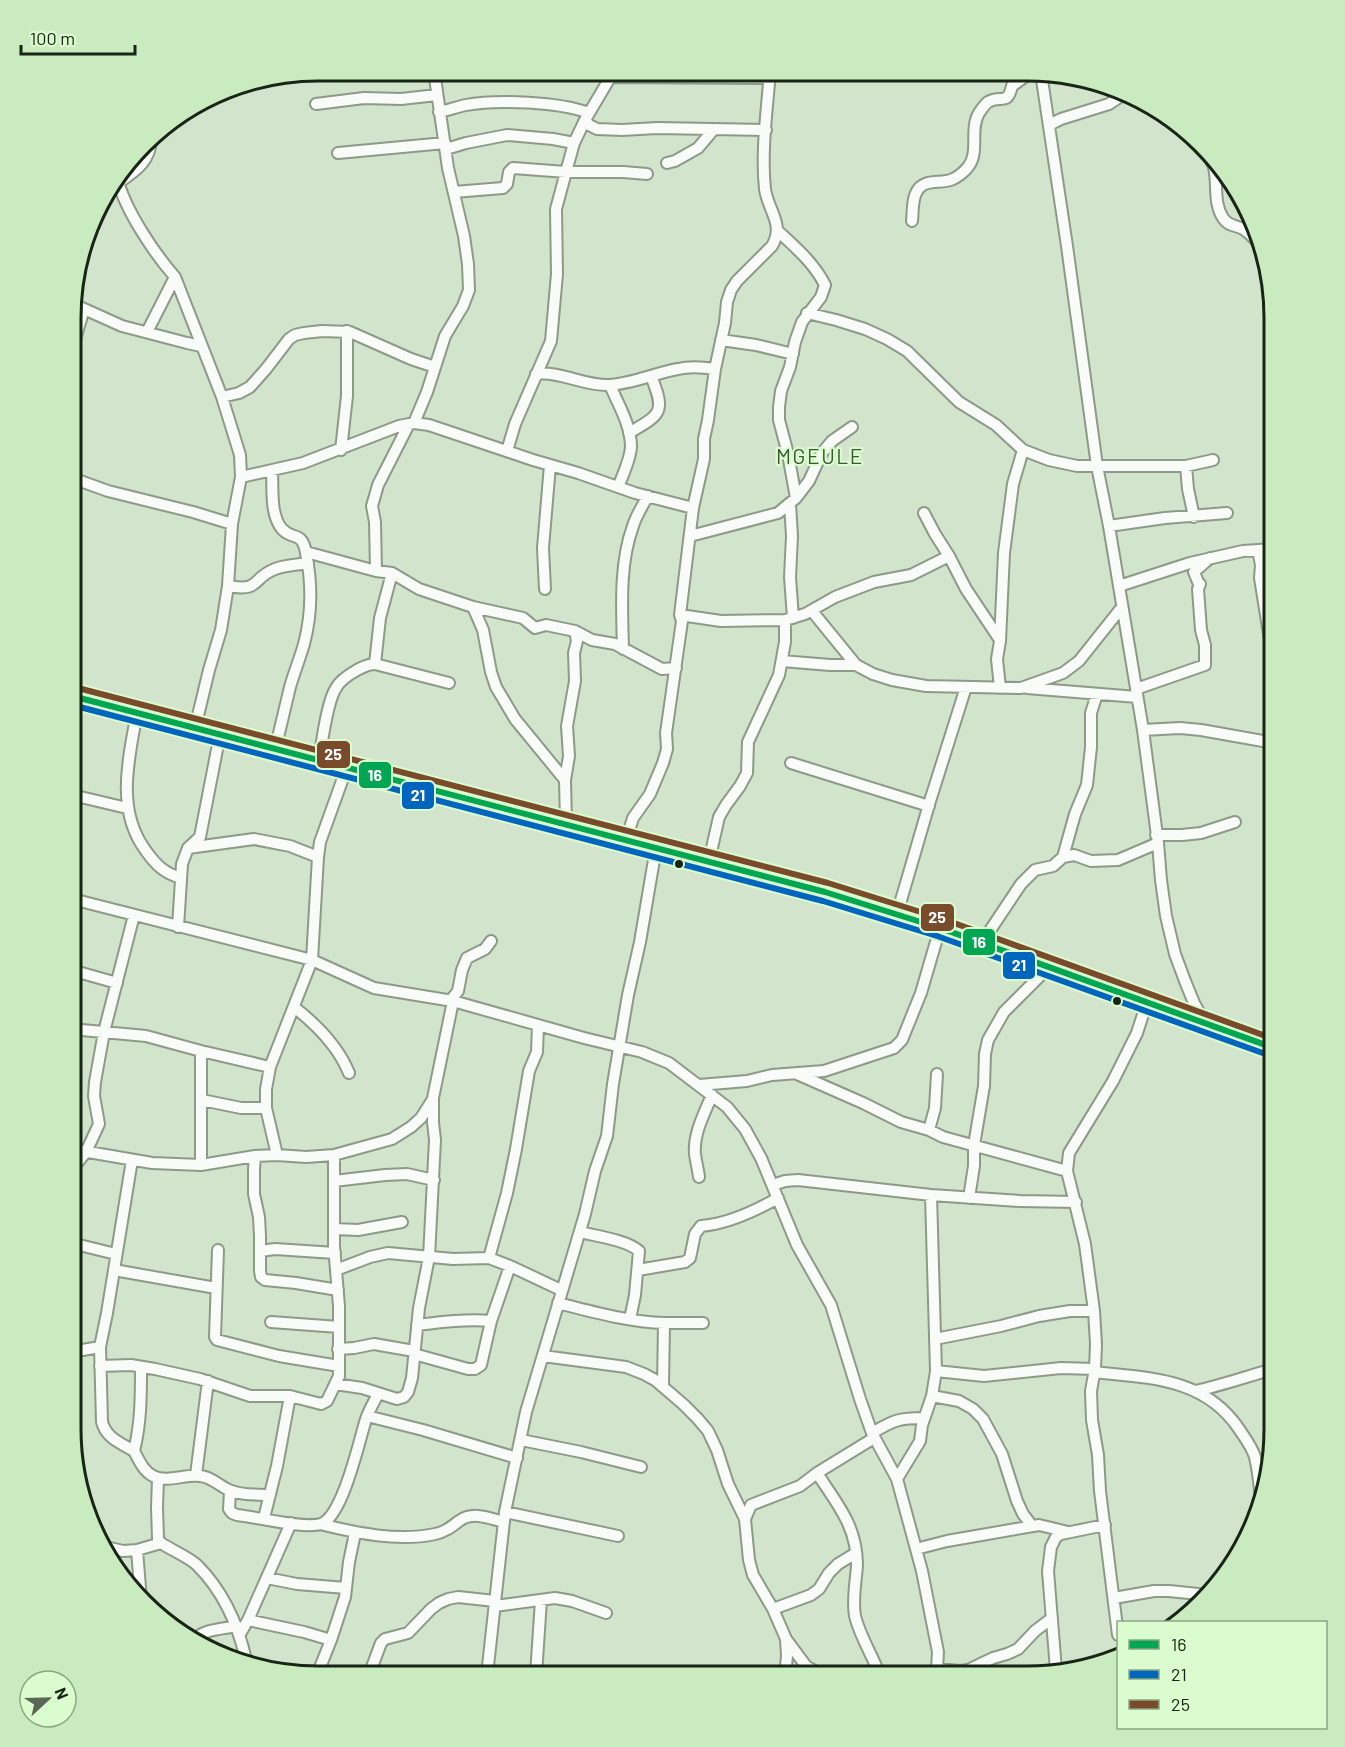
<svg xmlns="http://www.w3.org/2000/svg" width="1345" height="1747" font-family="Barlow,sans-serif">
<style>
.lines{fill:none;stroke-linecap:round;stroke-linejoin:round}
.stream{stroke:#8ebbee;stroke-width:2}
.minor-casing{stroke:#8c9a87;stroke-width:14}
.major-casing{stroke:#a8a196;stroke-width:16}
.minor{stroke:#f8fbf7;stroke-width:10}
.major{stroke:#ebe5e1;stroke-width:14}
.bus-1-casing{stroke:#dafccf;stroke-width:10}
.bus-2-casing{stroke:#dafccf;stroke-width:10}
.bus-3-casing{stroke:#dafccf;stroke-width:10}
.bus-1{stroke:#00a651;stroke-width:6}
.bus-2{stroke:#0065bd;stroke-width:6}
.bus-3{stroke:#7a4b2a;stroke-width:6}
.bus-dot{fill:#182414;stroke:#dafccf;stroke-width:2}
.labels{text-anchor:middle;stroke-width:4.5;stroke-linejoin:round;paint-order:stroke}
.quarter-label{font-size:21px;letter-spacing:1.5px;fill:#3c5833;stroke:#dafccf}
.rim{fill:none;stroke:#182414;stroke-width:3}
.line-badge{stroke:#dafccf;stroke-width:2}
.badge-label{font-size:16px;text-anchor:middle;font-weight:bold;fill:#fff}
</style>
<rect width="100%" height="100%" fill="#d2e4cc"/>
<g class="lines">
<!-- stream -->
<path class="stream" d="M 782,871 L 851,890 L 897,904
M 903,906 L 983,932
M 991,935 L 1070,964 L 1096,977 L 1121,985 L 1131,990
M 1158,1000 L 1187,1007
M 1214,1017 L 1274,1040"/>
<!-- minor casing -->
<g class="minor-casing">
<path id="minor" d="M 1041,73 L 1067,246 L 1097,466 L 1109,526 L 1143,730 L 1158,843 L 1161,880 L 1166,916 L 1175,954 L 1185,981 L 1194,1003 L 1205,1023
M 611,77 L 769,78
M 230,88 L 244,86
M 316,104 L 364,98 L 401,99 L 437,95
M 1161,111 L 1174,124 L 1181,126
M 439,112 C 448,110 457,107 466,105 C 497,99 560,102 589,113
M 585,120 L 589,125 L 597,129 L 622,130 L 657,128 L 712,129
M 1049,125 L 1061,119 L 1109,104 L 1121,96
M 1200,143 C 1205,150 1211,158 1214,167 C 1218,183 1213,203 1223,218 C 1228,226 1235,225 1243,229 C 1248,232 1253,237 1257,242
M 446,149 L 466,143 L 507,135 L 553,139 L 574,143
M 338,153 L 445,143
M 667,163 L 675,161 L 698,148 L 714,129 L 766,130
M 117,178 C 125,210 154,253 175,277 L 222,397 L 240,455 L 241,477 L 232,524 L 228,586 L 221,630 L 209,670 L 195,728
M 118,183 C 136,171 152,160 151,136
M 454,192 L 503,188 L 507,184 L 509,172 L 513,168 L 566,172 L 623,172 L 647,174
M 912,221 C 913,213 912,201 916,193 C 923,177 941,185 953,179 C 958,177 965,171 968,167 C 980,153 969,129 979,113 C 981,110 985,104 988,102 C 1001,94 1007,107 1012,86 L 1030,73
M 778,231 C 796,248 814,263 825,285 L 821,297 L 802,322 L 795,342 L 790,367 L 781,391 L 779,407 L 779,420 L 788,454 L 796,498
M 73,304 L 122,326 L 187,343 L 201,346
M 807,313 L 836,320 L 865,329 L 887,339 L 907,351 L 959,402 L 996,425 L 1023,450 L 1049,460 L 1077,466 L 1186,466 L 1213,460
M 147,332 L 175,277
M 721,340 L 756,345 L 793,354
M 73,346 L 84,309
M 536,374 C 561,371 584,386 609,385 C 632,384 655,373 678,369 C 690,366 702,367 715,369
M 610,385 C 618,404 631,425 631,447 C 630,460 623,475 618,487
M 222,397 L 239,393 L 250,387 L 266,369 L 289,339 L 295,335 L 304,333 L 322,331 L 350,332 L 411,359 L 435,367
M 414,423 L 427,392 L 445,336 L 463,306 L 469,290 L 468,264 L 464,236 L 448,168 L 434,71
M 629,433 C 661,414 666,413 651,376
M 341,450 L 347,396 L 347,331
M 507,451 L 515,424 L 551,341 L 557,274 L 556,209 L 566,172 L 574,143 L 585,120 L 614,71
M 1186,466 L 1188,489 L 1194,517
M 272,471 C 273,489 270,515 282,529 C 293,541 302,530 306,553 C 312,583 312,614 304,644 C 300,658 294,673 290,687 C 285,708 280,729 275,750
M 241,477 L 303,463 L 399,426 L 414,423 L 429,425 L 533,460 L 578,473 L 635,493 L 693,508
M 72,478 L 108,491 L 193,512 L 232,524
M 790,504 L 792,536 L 790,577 L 793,618
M 924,513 L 935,534 L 949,556 L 966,589 L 1000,640
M 1109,526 L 1165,518 L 1227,513
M 690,536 L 778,513 L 796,498 L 809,481 L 822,453 L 832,441 L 852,427
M 1258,550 L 1261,565 L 1260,578 L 1270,640 L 1274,652
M 306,552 L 376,571 L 392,573 L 419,589 L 473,607 L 523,618 L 535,628 L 546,625 L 575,631 L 592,640 L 615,644 L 662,669 L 676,668
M 376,571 L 375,522 L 372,506 L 378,485 L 409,424
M 228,586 C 262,592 251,578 275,569 C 285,565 297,565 308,563
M 1119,586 L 1190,563 L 1243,551 L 1274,549
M 545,589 L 543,548 L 550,465
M 473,607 L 483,630 L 491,672 L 496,687 L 515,719 L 565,780
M 812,611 L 856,665 L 873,674 L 892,680 L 926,686 L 1021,688 L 1063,673 L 1079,661 L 1122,607
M 680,615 L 721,621 L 785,620 L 805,614 L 835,597 L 874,582 L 911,575 L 949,556
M 623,649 C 622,609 619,564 633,526 C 636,516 642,506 648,496
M 782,661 L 830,665 L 856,665
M 375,664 L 380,618 L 392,573
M 1000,688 L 997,659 L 1000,641 L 1004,553 L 1013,484 L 1023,450
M 1027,688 L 1137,697
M 1136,689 L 1205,665 L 1205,645 L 1201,630 L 1198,589 L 1200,584 L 1198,582 L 1194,572 L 1210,558
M 137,712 C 129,758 115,810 146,851 C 156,865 164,873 181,878
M 1143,730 L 1180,728 L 1201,730 L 1274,743
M 319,760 C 322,743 327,701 336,688 C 340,680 350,674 357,670 C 363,667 368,664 375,664 L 449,683
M 791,763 L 929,806
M 72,795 L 127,808
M 566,823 L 565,780 L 569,756 L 567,726 L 575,681 L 574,653 L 577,641 L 575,631
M 1156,835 L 1182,835 L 1201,833 L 1235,822
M 626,841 L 633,818 L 650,794 L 663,763 L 667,749 L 666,733 L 682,621 L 680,615 L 693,508 L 704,459 L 704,439 L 708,420 L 715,369 L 725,323 L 727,302 L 731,290 L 737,281 L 772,246 C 785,224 768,211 765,189 C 761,153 767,109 770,72
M 188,848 L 254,839 L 290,846 L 318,857
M 1063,857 L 1075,814 L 1087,785 L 1091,747 L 1091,713 L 1097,694
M 709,861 L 719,817 L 726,805 L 740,786 L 747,773 L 748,742 L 779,675 L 785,642 L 785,620
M 72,899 L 312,960 L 374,988 L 453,1001 L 584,1038 L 642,1052 L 669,1063 L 727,1107 L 745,1129 L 761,1158 L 797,1245 L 831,1305 L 860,1399 L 872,1433 L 897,1479 L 922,1571 L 938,1652 L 937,1669 L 932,1676
M 897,914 L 930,801 L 966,687
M 178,927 L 182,864 L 188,848 L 200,837 L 220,734
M 981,944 L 1021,884 L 1035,870 L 1053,866 L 1063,857 L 1074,855 L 1091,861 L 1118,860 L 1158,843
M 71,970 L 117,983
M 451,1000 L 458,991 L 462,970 L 467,958 L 485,949 L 491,941
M 294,1007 C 317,1025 338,1046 349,1073
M 71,1029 L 146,1036 L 201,1051 L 270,1067
M 797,1074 L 863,1103 L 901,1122 L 929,1130 L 943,1137 L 1067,1171
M 699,1085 L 747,1081 L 772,1075 L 824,1071 L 894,1048 L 902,1040 L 921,993 L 940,928
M 202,1100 L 241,1108 L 266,1108
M 929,1130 L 935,1108 L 937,1074
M 71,1149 L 152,1163 L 201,1165 L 255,1156 L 277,1155 L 306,1157 L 334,1155 L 392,1139 L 411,1127 L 421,1118 L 433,1099
M 277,1155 L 266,1108 L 266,1089 L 270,1067 L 312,960 L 318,857 L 320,842 L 347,767
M 255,1156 L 254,1169 L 254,1194 L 259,1217 L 260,1236 L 260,1271 L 261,1277 L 265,1280 L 296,1283 L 338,1290
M 132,1160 L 107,1313 L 100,1347 L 102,1422 C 106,1438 121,1443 134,1451
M 201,1165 L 201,1051
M 71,1171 L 86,1152 L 99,1124 L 94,1096 L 95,1082 L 104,1032 L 134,915
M 699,1177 C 698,1169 696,1162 695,1154 C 693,1134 705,1112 712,1095
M 334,1181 L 385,1175 L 407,1174 L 434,1180
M 773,1185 L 785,1181 L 798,1180 L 931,1195 L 1020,1201 L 1076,1202
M 969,1198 L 974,1166 L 974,1145 L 984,1086 L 985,1054 L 988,1040 L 1004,1012 L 1048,968
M 334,1229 L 358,1230 L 402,1222
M 580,1232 C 596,1236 627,1240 639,1251 L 635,1295 L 630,1319
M 71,1243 L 116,1254
M 218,1250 L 215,1337 L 217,1340 L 279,1356 L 339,1366
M 260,1251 L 275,1249 L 335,1253
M 489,1258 L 507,1193 L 516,1149 L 529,1071 L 537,1052 L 538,1025
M 114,1270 L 216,1288
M 336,1270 L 370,1257 L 388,1253 L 453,1259 L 489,1258 L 510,1266 L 561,1290
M 638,1270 L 685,1262 L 690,1258 L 695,1234 L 701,1226 C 728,1224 755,1211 778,1198
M 558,1303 C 593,1312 629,1322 665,1323 C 678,1323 691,1323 703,1323
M 271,1322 L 339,1327
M 417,1325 C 442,1322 466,1319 491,1321
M 935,1339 L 1001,1326 L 1039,1316 L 1070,1311 L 1094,1311
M 338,1349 L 354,1348 L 374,1344 L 414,1351
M 71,1352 L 100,1347
M 414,1354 L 468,1369 L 475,1369 L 481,1365 L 491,1321 L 510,1266
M 543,1356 L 626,1367 L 644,1374 L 655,1380 L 683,1404 L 698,1419 L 708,1431 L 717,1450 L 728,1484 L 745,1519 L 749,1560 L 753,1575 L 773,1609 L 786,1639 L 787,1656 L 785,1676
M 100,1366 L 131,1365 L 155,1369 L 200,1379 L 250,1396 L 290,1396 L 321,1404 L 327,1401 L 339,1376 L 339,1306 L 334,1246 L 334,1155
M 141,1367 C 141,1396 141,1423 134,1451 C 139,1460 143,1471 153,1476 C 167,1483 185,1474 200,1476 C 212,1477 218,1485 229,1490 C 242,1496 257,1494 270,1495
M 936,1371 L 984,1376 L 1061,1368 L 1095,1369
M 1094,1372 C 1150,1378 1205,1378 1239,1429 C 1245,1438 1252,1447 1255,1457 C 1259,1474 1260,1491 1262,1508
M 335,1384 L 362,1388 L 397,1399 L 404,1397 L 408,1392 L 412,1378 L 419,1308 L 429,1257 L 435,1140 L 433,1122 L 433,1098 L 453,1001
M 663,1387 L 664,1323
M 1196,1391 C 1223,1385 1248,1376 1274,1369
M 932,1396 L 959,1401 L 973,1409 L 983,1419 L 1002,1454 L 1017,1501 L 1023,1514 L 1032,1526
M 367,1416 L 423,1430 L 517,1458
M 872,1433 C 894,1420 899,1418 924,1418
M 521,1440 L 581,1452 L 641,1467
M 817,1473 C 837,1504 857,1526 857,1565 C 856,1582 852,1599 855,1616 C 860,1637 873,1656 880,1676
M 196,1475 L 208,1381
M 158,1478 L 157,1507 L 158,1539 L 161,1543 C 173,1551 187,1556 197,1565 C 223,1591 238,1624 246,1660
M 897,1479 L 920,1441 L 922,1425 L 932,1396 L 936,1371 L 931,1195
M 230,1491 L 229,1509 L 232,1513 L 237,1515 C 257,1517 304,1529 321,1524 C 343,1516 359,1441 366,1419 C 369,1410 374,1402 378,1394
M 505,1512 L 618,1536
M 264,1518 L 277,1466 L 290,1396
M 745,1519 L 751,1505 L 800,1486 L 817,1473 L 874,1438
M 320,1524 C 356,1533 398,1542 435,1534 C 445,1532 451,1527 459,1521 C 473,1511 489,1518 504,1522
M 101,1546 L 123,1551 L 137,1550 L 161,1543
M 916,1549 L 947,1541 L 1039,1525 L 1068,1532
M 137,1550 L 141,1600
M 267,1578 L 297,1584 L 346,1588
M 1114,1598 L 1154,1591 L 1169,1591 L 1208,1595
M 495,1606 L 555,1598 L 572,1601 L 606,1613
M 773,1609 L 811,1595 L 819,1589 L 829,1573 L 838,1564 L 856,1553
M 248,1620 L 304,1632 L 331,1640
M 240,1634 L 248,1620 L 291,1523
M 1118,1635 L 1100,1491 L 1098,1455 L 1092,1420 L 1091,1391 L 1095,1369 L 1096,1344 L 1094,1311 L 1085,1244 L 1067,1171 L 1069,1153 L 1113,1081 L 1137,1033 L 1147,1002
M 786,1639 L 806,1666 L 823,1676
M 195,1640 C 202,1629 224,1629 237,1626
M 937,1669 L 960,1671 L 968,1670 L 993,1658 L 1007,1654 L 1018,1649 L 1035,1631 L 1052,1618
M 1056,1670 L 1048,1571 L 1051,1547 L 1056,1537 L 1061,1534 L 1105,1525
M 317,1675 L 331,1640 L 345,1597 L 349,1562 L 354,1538 L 354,1532
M 369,1675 L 381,1643 L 385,1639 L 408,1633 L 431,1609 L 439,1603 L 448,1599 L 458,1597 L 495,1601
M 487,1675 L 505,1512 L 526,1412 L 585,1214 L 595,1171 L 607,1136 L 613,1084 L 628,995 L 640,942 L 656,848
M 536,1675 L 541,1600"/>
</g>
<!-- major casing -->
<g class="major-casing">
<path id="major" d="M 72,696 L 825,892 L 940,928 L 981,944 L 1274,1048"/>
</g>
<!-- minor -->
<use href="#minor" class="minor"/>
<!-- major -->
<use href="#major" class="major"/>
<!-- bus-1 casing -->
<g class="bus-1-casing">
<path id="bus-1" d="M 72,696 L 825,892 L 940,928 L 1274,1048"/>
</g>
<!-- bus-2 casing -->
<g class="bus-2-casing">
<path id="bus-2" d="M 72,705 L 823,901 L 937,936 L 1271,1056"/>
</g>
<!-- bus-3 casing -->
<g class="bus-3-casing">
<path id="bus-3" d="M 74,687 L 828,883 L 943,919 L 1274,1039"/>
</g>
<!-- bus-1 -->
<use href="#bus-1" class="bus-1"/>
<!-- bus-2 -->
<use href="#bus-2" class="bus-2"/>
<!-- bus-3 -->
<use href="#bus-3" class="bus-3"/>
</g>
<!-- markers -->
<g class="bus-dot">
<circle cx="679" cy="864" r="5"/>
<circle cx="1117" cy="1001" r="5"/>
</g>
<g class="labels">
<!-- quarter labels -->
<g class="quarter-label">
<text x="820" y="464">MGEULE</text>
</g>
</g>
<!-- crop -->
<path d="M0 0H1345V1747H0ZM318 81H1027A237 237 0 0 1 1264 318V1429A237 237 0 0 1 1027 1666H318A237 237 0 0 1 81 1429V318A237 237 0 0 1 318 81Z" fill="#caebc0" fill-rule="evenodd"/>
<path class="rim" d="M318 81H1027A237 237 0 0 1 1264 318V1429A237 237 0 0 1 1027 1666H318A237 237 0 0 1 81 1429V318A237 237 0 0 1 318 81Z"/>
<g class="line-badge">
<rect x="316" y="740" width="35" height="29" rx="6" fill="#7a4b2a"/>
<rect x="358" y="761" width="34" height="28" rx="6" fill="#00a651"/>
<rect x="401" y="781" width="34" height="29" rx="6" fill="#0065bd"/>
<rect x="920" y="903" width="35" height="29" rx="6" fill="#7a4b2a"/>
<rect x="962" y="928" width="34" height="28" rx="6" fill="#00a651"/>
<rect x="1002" y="951" width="34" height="29" rx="6" fill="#0065bd"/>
</g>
<g class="badge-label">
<text x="333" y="760">25</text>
<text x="375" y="781">16</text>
<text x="418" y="801">21</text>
<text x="937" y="923">25</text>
<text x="979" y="948">16</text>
<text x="1019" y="971">21</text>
</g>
<!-- legend -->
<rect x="1117" y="1621" width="210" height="108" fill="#dafccf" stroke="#8ca684" stroke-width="1.5"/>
<rect x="1129" y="1640" width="30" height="9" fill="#00a651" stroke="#8ca684" stroke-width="1.5"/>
<text x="1171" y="1651" font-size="18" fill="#182414">16</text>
<rect x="1129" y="1670" width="30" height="9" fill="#0065bd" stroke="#8ca684" stroke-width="1.5"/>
<text x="1171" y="1681" font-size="18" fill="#182414">21</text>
<rect x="1129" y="1700" width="30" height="9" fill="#7a4b2a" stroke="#8ca684" stroke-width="1.5"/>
<text x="1171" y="1711" font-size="18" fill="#182414">25</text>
<!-- north arrow -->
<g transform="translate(48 1699) rotate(68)"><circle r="28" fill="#dafccf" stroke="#8ca684" stroke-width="1.5"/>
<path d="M0-4.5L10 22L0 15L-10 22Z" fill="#596754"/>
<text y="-9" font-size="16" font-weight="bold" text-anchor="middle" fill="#182414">N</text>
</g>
<!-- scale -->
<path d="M21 45v9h114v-9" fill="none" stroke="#182414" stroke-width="3"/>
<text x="30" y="45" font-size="18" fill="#182414" stroke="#dafccf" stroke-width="4.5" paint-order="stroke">100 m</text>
</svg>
